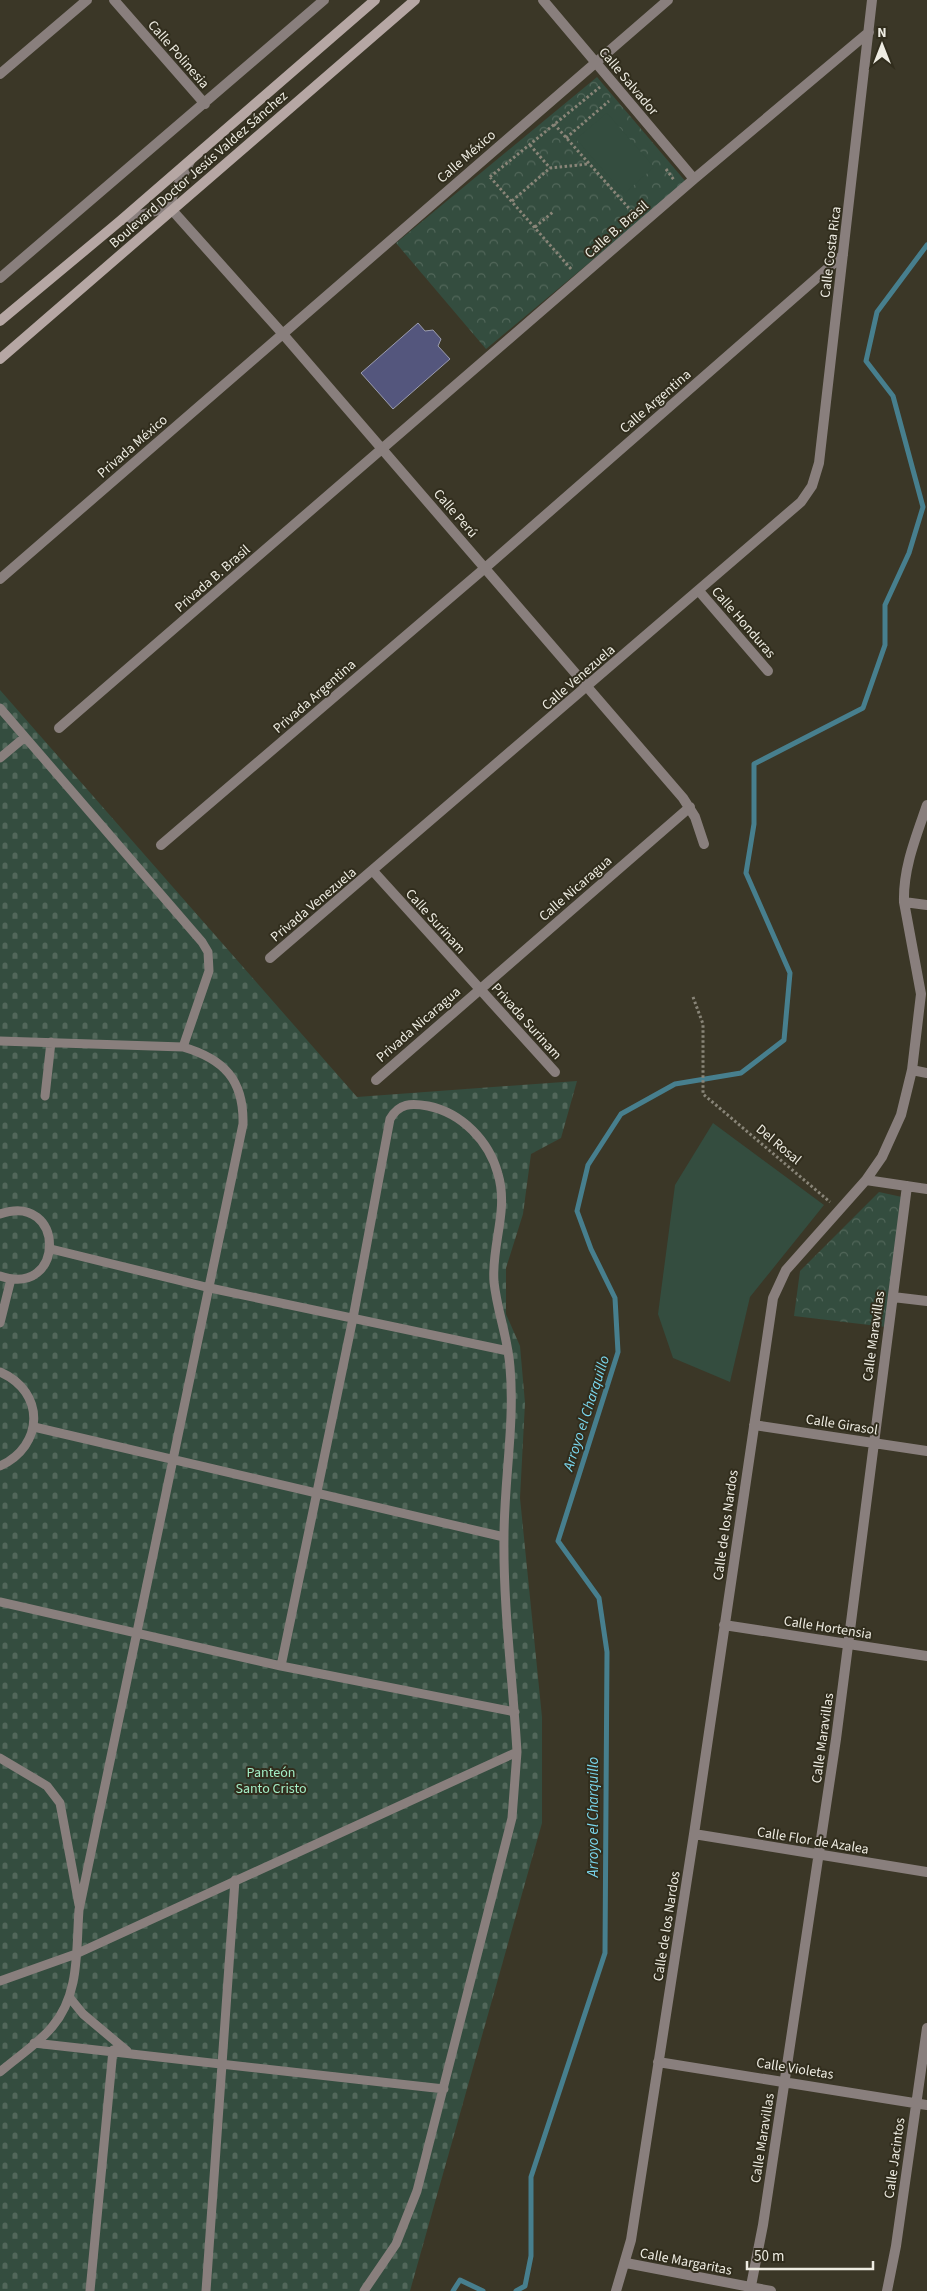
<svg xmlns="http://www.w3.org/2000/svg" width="927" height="2291" font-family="'Source Sans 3',sans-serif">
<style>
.cemetery{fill:url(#cemetery-stones)}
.park{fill:url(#park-crowns)}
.pitch{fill:#344d3f}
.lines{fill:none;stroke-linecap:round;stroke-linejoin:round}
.stream{stroke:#477f8e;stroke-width:5}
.building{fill:#54567d;stroke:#9c9daf}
.path{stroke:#898578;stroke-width:3;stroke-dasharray:2.5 2.5;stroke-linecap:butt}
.lane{stroke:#897f7d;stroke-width:9}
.street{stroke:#897f7d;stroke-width:10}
.secondary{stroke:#b6a7a4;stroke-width:10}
.labels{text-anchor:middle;stroke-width:4;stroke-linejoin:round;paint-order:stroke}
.street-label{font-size:14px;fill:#eeece2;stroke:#312d1d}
.park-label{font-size:14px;fill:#a3eec6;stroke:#312d1d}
.water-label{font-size:15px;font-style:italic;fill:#7ad6ed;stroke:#312d1d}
</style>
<defs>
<pattern id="cemetery-stones" width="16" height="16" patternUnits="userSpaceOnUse" patternTransform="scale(1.25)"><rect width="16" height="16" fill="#344d3f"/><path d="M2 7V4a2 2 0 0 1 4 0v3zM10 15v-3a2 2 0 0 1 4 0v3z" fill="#52675a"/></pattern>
<pattern id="park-crowns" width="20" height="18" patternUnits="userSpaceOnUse" patternTransform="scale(1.25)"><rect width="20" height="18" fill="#344d3f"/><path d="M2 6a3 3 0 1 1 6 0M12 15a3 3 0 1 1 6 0" fill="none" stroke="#52675a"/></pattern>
</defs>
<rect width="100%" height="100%" fill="#3b3727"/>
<!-- cemetery -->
<path class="cemetery" d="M 0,690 L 357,1097 L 577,1081 L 561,1138 L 531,1154 L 523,1214 L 506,1268 L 506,1314 L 520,1346 L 525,1403 L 520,1498 L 542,1717 L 542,1823 L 410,2291 L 0,2291 Z"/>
<!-- park -->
<path class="park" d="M 597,77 L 686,182 L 486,349 L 396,243 Z
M 879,1192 L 902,1197 L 886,1327 L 794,1316 L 800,1271 Z"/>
<!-- pitch -->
<path class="pitch" d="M 607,113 L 654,167 L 624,194 L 576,139 Z
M 713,1123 L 824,1205 L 750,1297 L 730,1382 L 673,1358 L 658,1314 L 675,1185 Z"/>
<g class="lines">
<!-- stream -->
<path class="stream" d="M 453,2291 L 460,2280 L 483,2291
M 516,2291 L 525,2286 L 531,2256 L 531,2177 L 605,1953 L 607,1652 L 599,1598 L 558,1541 L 618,1352 L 615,1298 L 591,1249 L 577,1211 L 588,1165 L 621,1114 L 675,1084 L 741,1073 L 784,1040 L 790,973 L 746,873 L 754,824 L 754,764 L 863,708 L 885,645 L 885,605 L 909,553 L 923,507 L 893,396 L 866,361 L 877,312 L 927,245"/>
</g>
<!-- building -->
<path class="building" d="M 418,323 L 425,331 L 433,330 L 441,339 L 438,346 L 450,359 L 393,409 L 361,373 Z"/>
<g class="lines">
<!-- path -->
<path class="path" d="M 554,124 L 634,214
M 566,138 L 609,101
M 530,145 L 550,168
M 666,169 L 674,180
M 490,177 L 600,87
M 490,177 L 572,270
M 512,201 L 550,168 L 588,164
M 535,227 L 553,212
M 693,997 L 703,1024 L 703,1094 L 830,1202"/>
<!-- lane -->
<path class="lane" d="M 0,708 L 202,942 L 208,952 L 209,971 L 183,1047
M 0,758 L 25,737
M 0,1041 L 183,1047 C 224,1059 244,1080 243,1124 L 79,1910 C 76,1950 80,1995 52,2027 C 38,2044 17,2057 0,2072
M 45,1096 L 51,1042
M 0,1214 C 66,1191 66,1299 0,1276
M 51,1249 L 210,1288 L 508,1351
M 0,1323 L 11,1279
M 0,1372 C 46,1392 44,1446 0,1466
M 34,1427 L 504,1537
M 0,1602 L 281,1666 L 515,1712
M 281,1666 L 353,1318 L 390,1119 C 399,1103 411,1103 428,1106 C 462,1113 489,1141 498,1174 C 509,1211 491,1245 494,1282 C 497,1311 508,1338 510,1367 C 515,1423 504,1481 504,1537 C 503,1607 513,1682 517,1752 L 512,1818 L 417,2191 L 396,2244 L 364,2291
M 0,1758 L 47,1786 L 60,1803 L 79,1905
M 0,1981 L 76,1954 L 517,1752
M 70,1998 L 83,2014 L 127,2051
M 34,2043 L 444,2089
M 90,2291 L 113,2050
M 206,2291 L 235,1880"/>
<!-- street -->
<path class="street" d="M 114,0 L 205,104
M 543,0 L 694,179
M 0,74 L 87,0
M 190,161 L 172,197 L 172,210 L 282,333 L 683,798 L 695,817 L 704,844
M 122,220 L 159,210 L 172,210
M 0,278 L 324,0
M 0,579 L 668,0
M 699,591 L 768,671
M 59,728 L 694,179 L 869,32
M 161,845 L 485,568 L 843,255
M 373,871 L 555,1072
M 904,902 L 927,905
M 270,958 L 801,502 L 812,486 L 819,463 L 872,0
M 912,1070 L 927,1073
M 376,1080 L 690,807
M 866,1180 L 927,1189
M 893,1297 L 927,1301
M 754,1425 L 927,1451
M 724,1625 L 927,1656
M 694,1834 L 927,1872
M 658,2062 L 927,2105
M 626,2263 L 771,2291
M 616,2291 L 631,2240 L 694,1834 L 773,1298 L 786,1270 L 866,1180 L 882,1157 L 901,1115 L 912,1070 L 921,994 L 904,902 C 903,868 916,837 927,805
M 750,2291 L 763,2225 L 836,1739 L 907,1186
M 887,2291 L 896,2246 L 927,2028"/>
<!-- secondary -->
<path class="secondary" d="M 0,321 L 120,221 L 375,0
M 0,359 L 415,0"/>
</g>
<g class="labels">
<!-- street labels -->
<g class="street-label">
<text transform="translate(179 54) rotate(49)" y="5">Calle Polinesia</text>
<text transform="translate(629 81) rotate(50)" y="5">Calle Salvador</text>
<text transform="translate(466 156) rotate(-41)" y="5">Calle México</text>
<text transform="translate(198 169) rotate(-41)" y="5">Boulevard Doctor Jesús Valdez Sánchez</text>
<text transform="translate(616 229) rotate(-41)" y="5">Calle B. Brasil</text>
<text transform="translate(830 252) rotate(-83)" y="5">Calle Costa Rica</text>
<text transform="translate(655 401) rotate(-41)" y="5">Calle Argentina</text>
<text transform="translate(132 446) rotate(-41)" y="5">Privada México</text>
<text transform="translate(456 513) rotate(49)" y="5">Calle Perú</text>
<text transform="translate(212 578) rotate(-41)" y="5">Privada B. Brasil</text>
<text transform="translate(744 622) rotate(49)" y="5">Calle Honduras</text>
<text transform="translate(578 677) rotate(-41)" y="5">Calle Venezuela</text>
<text transform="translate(314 696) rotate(-41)" y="5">Privada Argentina</text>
<text transform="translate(575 888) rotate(-41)" y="5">Calle Nicaragua</text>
<text transform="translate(313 904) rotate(-40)" y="5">Privada Venezuela</text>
<text transform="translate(436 921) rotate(48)" y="5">Calle Surinam</text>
<text transform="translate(527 1021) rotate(48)" y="5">Privada Surinam</text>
<text transform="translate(418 1024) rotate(-41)" y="5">Privada Nicaragua</text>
<text transform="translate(779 1144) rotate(40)" y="5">Del Rosal</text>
<text transform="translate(873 1336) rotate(-82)" y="5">Calle Maravillas</text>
<text transform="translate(842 1424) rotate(9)" y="5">Calle Girasol</text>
<text transform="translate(725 1525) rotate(-82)" y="5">Calle de los Nardos</text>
<text transform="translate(828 1627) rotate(9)" y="5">Calle Hortensia</text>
<text transform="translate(822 1738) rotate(-82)" y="5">Calle Maravillas</text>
<text transform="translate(813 1840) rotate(9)" y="5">Calle Flor de Azalea</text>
<text transform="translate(666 1926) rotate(-81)" y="5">Calle de los Nardos</text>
<text transform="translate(795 2068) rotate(9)" y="5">Calle Violetas</text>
<text transform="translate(762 2138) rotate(-81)" y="5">Calle Maravillas</text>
<text transform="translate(894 2158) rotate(-82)" y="5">Calle Jacintos</text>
<text transform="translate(686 2261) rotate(11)" y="5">Calle Margaritas</text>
</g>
<!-- park labels -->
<g class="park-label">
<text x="271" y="1777">Panteón<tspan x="271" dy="16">Santo Cristo</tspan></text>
</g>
<!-- water labels -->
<g class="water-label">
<text transform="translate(586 1413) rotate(-72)" y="5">Arroyo el Charquillo</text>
<text transform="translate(593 1817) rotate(-90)" y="5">Arroyo el Charquillo</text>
</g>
</g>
<!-- north arrow -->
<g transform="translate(882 45)" stroke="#312d1d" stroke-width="4" paint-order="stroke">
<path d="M0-4L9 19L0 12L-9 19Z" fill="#eeece2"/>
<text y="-8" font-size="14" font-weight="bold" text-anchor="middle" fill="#eeece2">N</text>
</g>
<!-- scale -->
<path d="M747 2261v8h126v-8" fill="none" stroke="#eeece2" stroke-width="2.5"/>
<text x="754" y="2261" font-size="15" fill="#eeece2" stroke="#312d1d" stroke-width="4" paint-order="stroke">50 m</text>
</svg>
